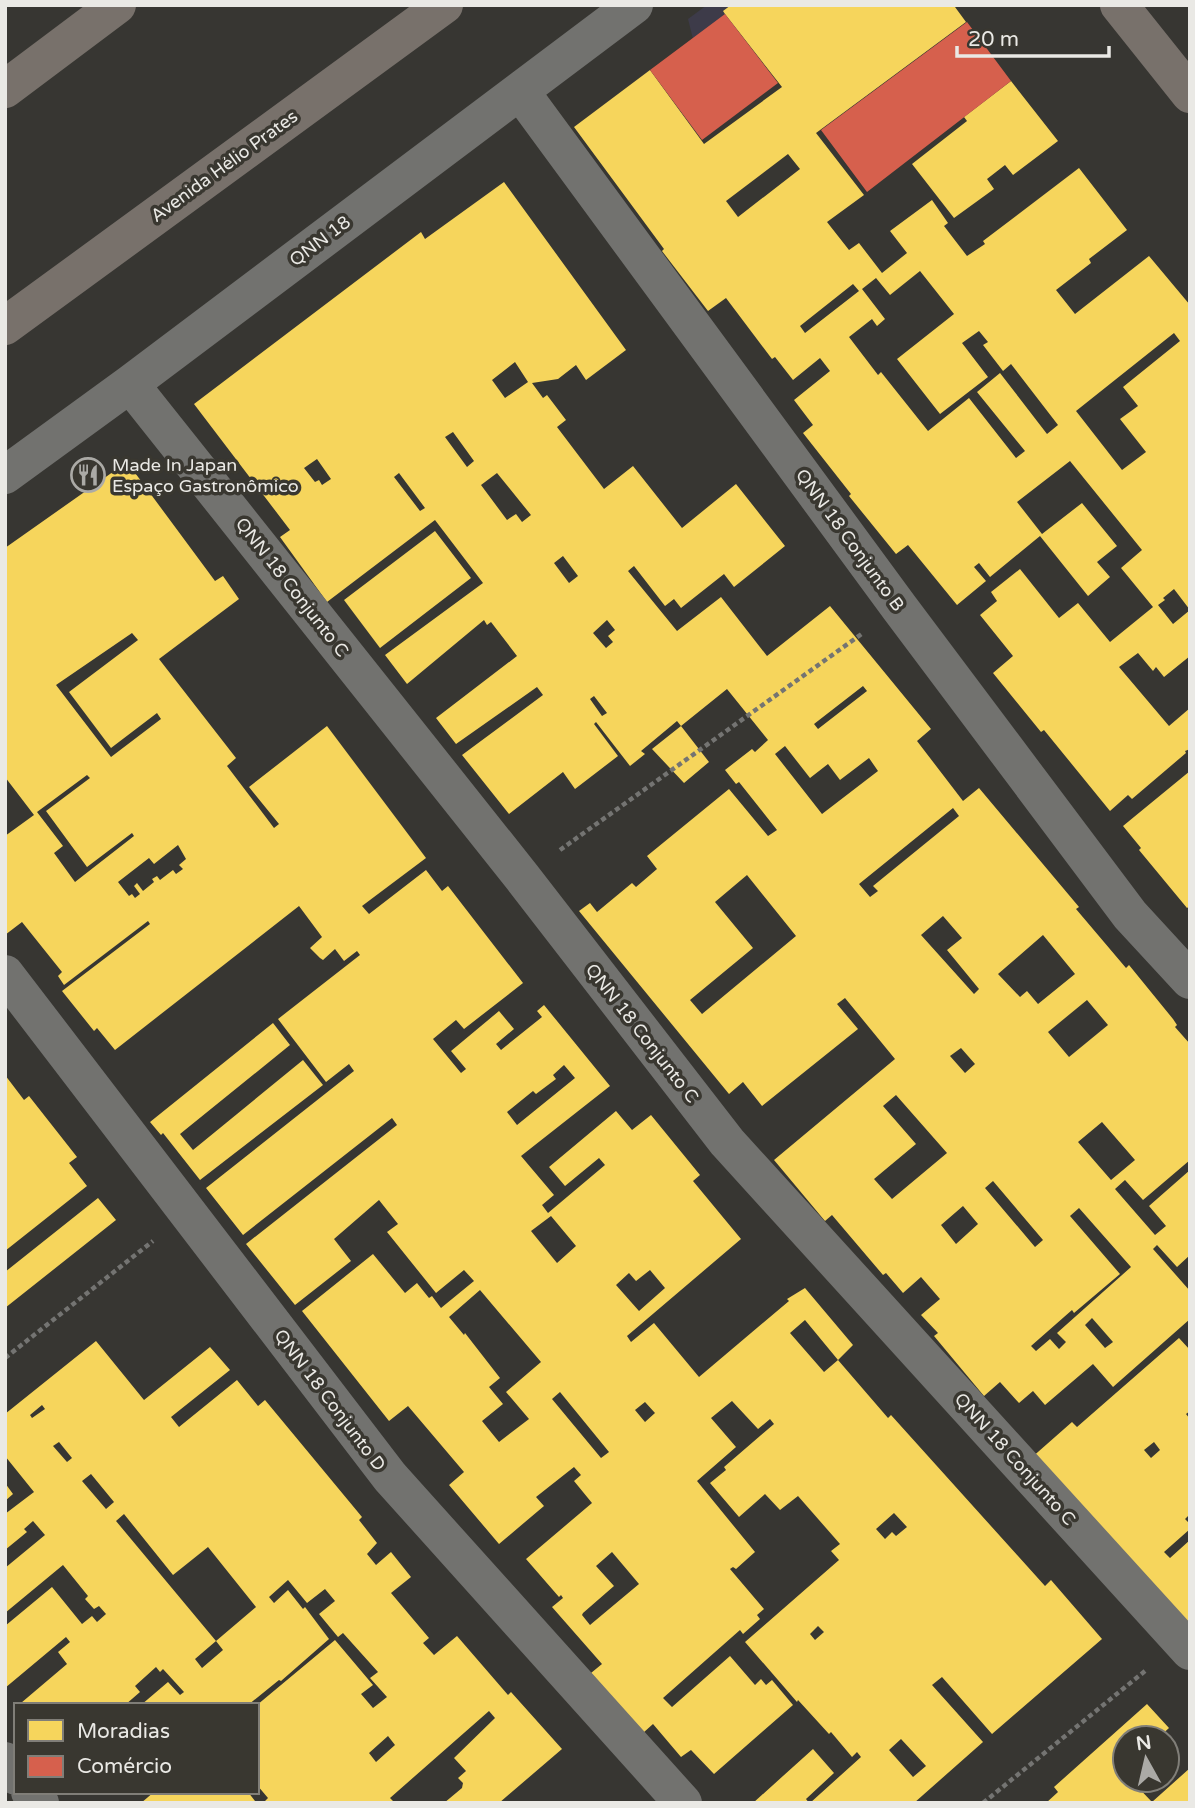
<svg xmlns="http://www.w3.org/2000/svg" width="1195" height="1808" font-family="'Varela Round',sans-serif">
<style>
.commercial{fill:#3d3b49}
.homes{fill:#f6d55c;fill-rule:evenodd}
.shops{fill:#d6604d}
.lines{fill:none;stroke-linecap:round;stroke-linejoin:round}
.path{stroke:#747472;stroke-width:4.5;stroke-dasharray:5 3.5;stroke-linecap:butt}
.minor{stroke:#72726f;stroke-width:38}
.major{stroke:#78716b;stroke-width:38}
.labels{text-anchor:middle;stroke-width:7;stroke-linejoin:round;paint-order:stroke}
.street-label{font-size:18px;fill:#eae9e5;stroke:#393730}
.poi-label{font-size:18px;fill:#eae9e5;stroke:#393730;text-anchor:start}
</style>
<rect width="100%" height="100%" fill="#373632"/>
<!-- commercial -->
<path class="commercial" d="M 707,5 L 732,5 L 750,19 L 716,49 L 693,39 L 688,19 Z"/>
<!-- homes -->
<path class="homes" d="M 731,5 L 957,5 L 955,7 L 966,22 L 816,133 L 864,195 L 827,222 L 849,250 L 859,243 L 882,273 L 907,253 L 890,231 L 932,200 L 948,223 L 944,226 L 967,256 L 985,244 L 983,241 L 1079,168 L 1127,230 L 1089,259 L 1091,263 L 1056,290 L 1075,314 L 1149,256 L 1190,305 L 1190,610 L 1174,589 L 1163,598 L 1165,600 L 1158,605 L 1173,624 L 1190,610 L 1190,656 L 1164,677 L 1156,667 L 1153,671 L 1138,653 L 1119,667 L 1169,726 L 1190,708 L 1190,749 L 1185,751 L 1186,753 L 1132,799 L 1128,795 L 1110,811 L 1044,730 L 1041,732 L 993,673 L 1013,656 L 980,615 L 997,601 L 991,592 L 1020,569 L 1059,618 L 1078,603 L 1110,642 L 1153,607 L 1121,568 L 1142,550 L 1070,461 L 1017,502 L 1042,534 L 1082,503 L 1117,546 L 1097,562 L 1110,577 L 1088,596 L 1040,536 L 990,577 L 979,563 L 974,567 L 986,581 L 957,605 L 908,545 L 896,554 L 849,496 L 851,494 L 803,433 L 813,425 L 794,400 L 830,371 L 820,358 L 793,380 L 775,357 L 772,359 L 726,298 L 708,311 L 662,251 L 664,249 L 574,127 L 650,70 L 704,144 L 782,87 L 725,14 L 723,11 ZM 788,154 L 800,169 L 738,217 L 726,201 ZM 920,271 L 954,314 L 897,359 L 940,414 L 988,377 L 962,343 L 979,331 L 988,342 L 983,345 L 1003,371 L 1011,364 L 1058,425 L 1047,434 L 1000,373 L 977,392 L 1025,451 L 1016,458 L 969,398 L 928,431 L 881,372 L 878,375 L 849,337 L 872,319 L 877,326 L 885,319 L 862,289 L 876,278 L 890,295 ZM 853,284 L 859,291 L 805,333 L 800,326 ZM 1174,333 L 1180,341 L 1123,387 L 1138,406 L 1120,419 L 1146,452 L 1122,470 L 1076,411 Z
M 1011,81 L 1058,141 L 1013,175 L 1005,165 L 987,179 L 994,189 L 954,218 L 912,164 L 967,121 L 964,117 Z
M 504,182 L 626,350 L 586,380 L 576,365 L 558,379 L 532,383 L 543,398 L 547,395 L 566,420 L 557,427 L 604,489 L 633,466 L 682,528 L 736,484 L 785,546 L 734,587 L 724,574 L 681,608 L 674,599 L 665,606 L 634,566 L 628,571 L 677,631 L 721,597 L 767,656 L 830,606 L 931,729 L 917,741 L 963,801 L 979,788 L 1079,907 L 1076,909 L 1126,968 L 1129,965 L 1173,1019 L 1177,1025 L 1175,1027 L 1190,1044 L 1190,1160 L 1143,1200 L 1125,1180 L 1115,1189 L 1155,1235 L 1166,1226 L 1149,1206 L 1190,1170 L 1190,1255 L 1177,1267 L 1157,1245 L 1153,1249 L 1190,1291 L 1190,1319 L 1113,1387 L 1093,1364 L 1045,1405 L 1033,1391 L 1019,1403 L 1000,1382 L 984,1396 L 934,1336 L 938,1333 L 921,1315 L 940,1299 L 921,1277 L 903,1293 L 886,1273 L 883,1275 L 832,1215 L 825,1221 L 774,1160 L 895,1059 L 845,998 L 837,1004 L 858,1029 L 762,1106 L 743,1082 L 729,1094 L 579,911 L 590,903 L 597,912 L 632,883 L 636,887 L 657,869 L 647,856 L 729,789 L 768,836 L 777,830 L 739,782 L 736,784 L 725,770 L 752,749 L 755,752 L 768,740 L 727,689 L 681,726 L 677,721 L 641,751 L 645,754 L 630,766 L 596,722 L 594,724 L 618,756 L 575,789 L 563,772 L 509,814 L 462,755 L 543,695 L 537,687 L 456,744 L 436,718 L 517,656 L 491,622 L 487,625 L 484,620 L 407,684 L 385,655 L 483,583 L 435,520 L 327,602 L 280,537 L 290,530 L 194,404 L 421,232 L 425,239 ZM 515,362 L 528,382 L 505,398 L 492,380 ZM 453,432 L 474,461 L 467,467 L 445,437 ZM 317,459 L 331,479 L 322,485 L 319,480 L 315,482 L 304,468 ZM 399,473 L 425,508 L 420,511 L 394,477 ZM 497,473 L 531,515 L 522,522 L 516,514 L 507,520 L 481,485 ZM 563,556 L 578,576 L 569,583 L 554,563 ZM 607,620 L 615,630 L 608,636 L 613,642 L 606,648 L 593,633 ZM 863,686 L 867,691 L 818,729 L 814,724 ZM 594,696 L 607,713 L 602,716 L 590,699 ZM 785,746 L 810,778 L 828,764 L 840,780 L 869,758 L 878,771 L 822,814 L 775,754 ZM 953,808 L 959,816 L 873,886 L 878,891 L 870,897 L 859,884 ZM 747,875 L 796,936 L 702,1014 L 690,1000 L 753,948 L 715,902 ZM 943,916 L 962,938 L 947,950 L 979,989 L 974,994 L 921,935 ZM 1043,935 L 1075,974 L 1038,1004 L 1027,991 L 1020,997 L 998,974 ZM 1087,1000 L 1108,1025 L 1069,1057 L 1048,1032 ZM 961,1048 L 975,1064 L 965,1073 L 950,1056 ZM 896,1095 L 947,1153 L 892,1199 L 874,1179 L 916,1144 L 883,1106 ZM 1102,1122 L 1135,1160 L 1111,1180 L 1078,1142 ZM 993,1181 L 1043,1240 L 1035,1247 L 985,1188 ZM 963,1206 L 978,1224 L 956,1244 L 941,1225 ZM 1079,1208 L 1131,1267 L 1057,1333 L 1066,1342 L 1059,1349 L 1050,1339 L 1036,1351 L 1031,1346 L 1072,1310 L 1074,1313 L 1120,1274 L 1070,1216 ZM 1092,1318 L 1113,1342 L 1105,1348 L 1085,1325 Z
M 127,462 L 215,581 L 223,576 L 239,599 L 159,659 L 236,758 L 227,766 L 274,828 L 279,824 L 249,787 L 327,726 L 426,858 L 362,906 L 369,914 L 426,870 L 442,891 L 448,886 L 523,983 L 464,1029 L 456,1020 L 433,1039 L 461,1073 L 466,1069 L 451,1051 L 499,1011 L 514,1029 L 496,1044 L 501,1050 L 542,1017 L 537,1011 L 544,1005 L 610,1086 L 521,1156 L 554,1195 L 542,1205 L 548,1213 L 605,1165 L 599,1158 L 565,1186 L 549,1167 L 616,1111 L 632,1130 L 651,1115 L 700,1175 L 693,1181 L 741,1239 L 627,1336 L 631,1342 L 654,1323 L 699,1377 L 789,1301 L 787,1299 L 805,1288 L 853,1345 L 838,1360 L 805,1320 L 790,1333 L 824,1372 L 838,1360 L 888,1418 L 891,1415 L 1045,1586 L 1051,1580 L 1102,1639 L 992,1734 L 942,1677 L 932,1685 L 983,1742 L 914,1803 L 810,1803 L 861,1757 L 857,1752 L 852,1757 L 831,1732 L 829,1734 L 798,1700 L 797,1702 L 745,1642 L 839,1560 L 831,1551 L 840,1544 L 798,1496 L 780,1510 L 765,1494 L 739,1517 L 710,1483 L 726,1470 L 724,1467 L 774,1424 L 770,1419 L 758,1429 L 732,1401 L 711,1418 L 736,1447 L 697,1481 L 755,1552 L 736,1569 L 733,1567 L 730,1569 L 764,1609 L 757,1615 L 760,1619 L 743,1634 L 740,1630 L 663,1698 L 672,1707 L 730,1656 L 755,1685 L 761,1679 L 766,1685 L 772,1680 L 793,1705 L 714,1774 L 691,1750 L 681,1757 L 653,1724 L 643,1733 L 591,1673 L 602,1664 L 552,1607 L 563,1598 L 561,1595 L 559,1597 L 526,1559 L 592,1503 L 574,1481 L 581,1475 L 574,1467 L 536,1497 L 544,1506 L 499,1544 L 449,1485 L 464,1472 L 408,1406 L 389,1421 L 302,1311 L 373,1254 L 405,1293 L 417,1283 L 429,1298 L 432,1296 L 441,1308 L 474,1281 L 464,1270 L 436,1293 L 387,1232 L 398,1224 L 379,1200 L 334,1239 L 351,1261 L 295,1305 L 246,1244 L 397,1125 L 392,1118 L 243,1235 L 206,1188 L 354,1071 L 349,1064 L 326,1082 L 278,1019 L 360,955 L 357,951 L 344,961 L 335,949 L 323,960 L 320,958 L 310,948 L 322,937 L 299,906 L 115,1050 L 97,1028 L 94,1031 L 62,991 L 150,924 L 148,921 L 64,985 L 58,976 L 62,972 L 22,922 L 5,935 L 5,836 L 34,815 L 5,777 L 5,548 ZM 132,633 L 138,640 L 69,692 L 111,748 L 157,713 L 161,719 L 111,757 L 56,685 ZM 87,775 L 90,778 L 46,811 L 87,867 L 132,833 L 134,836 L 75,882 L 54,853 L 63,846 L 37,812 ZM 178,845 L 186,859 L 179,865 L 183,869 L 176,874 L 173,870 L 160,880 L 157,876 L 152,879 L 154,882 L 143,891 L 137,883 L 134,886 L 140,894 L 135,898 L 132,894 L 129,896 L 118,882 L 149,858 L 154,864 ZM 564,1065 L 575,1078 L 517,1125 L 507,1112 L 533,1091 L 536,1094 L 556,1079 L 553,1075 ZM 551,1216 L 576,1246 L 557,1263 L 531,1231 ZM 650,1270 L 665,1288 L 639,1311 L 616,1285 L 629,1273 L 636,1281 ZM 480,1290 L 541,1362 L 506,1392 L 529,1419 L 499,1442 L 482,1421 L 503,1404 L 489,1387 L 500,1378 L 465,1333 L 464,1335 L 449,1317 ZM 560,1392 L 609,1452 L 601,1458 L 552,1399 ZM 645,1402 L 655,1413 L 645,1422 L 635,1410 ZM 894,1513 L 907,1527 L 896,1536 L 892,1532 L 885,1539 L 876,1529 ZM 612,1552 L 639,1584 L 590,1625 L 582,1615 L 583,1613 L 614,1586 L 596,1566 ZM 818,1626 L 824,1632 L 815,1640 L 810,1634 ZM 901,1739 L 926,1766 L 913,1777 L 889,1750 Z
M 435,531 L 471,578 L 380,648 L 344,600 Z
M 681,726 L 709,762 L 684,783 L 652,749 Z
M 1190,771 L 1190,906 L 1187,908 L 1139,850 L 1141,848 L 1123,826 Z
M 273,1023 L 290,1045 L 180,1134 L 193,1150 L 303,1060 L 323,1085 L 200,1180 L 163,1133 L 161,1135 L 150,1122 Z
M 5,1075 L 24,1100 L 29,1096 L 77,1157 L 69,1163 L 87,1186 L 5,1251 Z
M 98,1198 L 116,1220 L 5,1308 L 5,1272 Z
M 1179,1338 L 1190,1350 L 1190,1411 L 1186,1414 L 1190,1419 L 1190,1514 L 1185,1519 L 1190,1524 L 1190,1529 L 1164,1552 L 1170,1558 L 1190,1540 L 1190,1625 L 1030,1459 L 1072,1422 L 1077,1427 ZM 1154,1442 L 1160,1450 L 1151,1458 L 1144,1450 Z
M 96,1341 L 144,1400 L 210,1347 L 230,1370 L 171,1417 L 179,1427 L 237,1380 L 258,1406 L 265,1400 L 362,1517 L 359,1520 L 377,1543 L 367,1554 L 376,1565 L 391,1552 L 411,1577 L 391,1593 L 429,1638 L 423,1643 L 434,1655 L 457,1636 L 508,1695 L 511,1692 L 562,1749 L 499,1803 L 444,1803 L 462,1788 L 463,1783 L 458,1778 L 466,1771 L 454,1758 L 495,1718 L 489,1711 L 390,1798 L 395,1803 L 263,1803 L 268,1798 L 257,1785 L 257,1705 L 335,1640 L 373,1685 L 361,1694 L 373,1708 L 387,1697 L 370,1678 L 378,1672 L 343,1633 L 338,1637 L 319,1614 L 335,1601 L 325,1589 L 307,1603 L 288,1580 L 269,1597 L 274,1603 L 288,1590 L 303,1609 L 305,1607 L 329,1639 L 281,1681 L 279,1680 L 248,1705 L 141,1705 L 168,1682 L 180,1695 L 184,1692 L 163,1669 L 160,1672 L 156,1667 L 135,1686 L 140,1692 L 125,1705 L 22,1705 L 21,1703 L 67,1664 L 58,1652 L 70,1642 L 66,1637 L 5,1688 L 5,1626 L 52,1587 L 82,1624 L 92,1616 L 97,1622 L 106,1614 L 99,1606 L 94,1609 L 85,1599 L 88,1596 L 63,1565 L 5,1613 L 5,1568 L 45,1535 L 33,1521 L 24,1529 L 27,1532 L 5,1550 L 5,1514 L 34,1492 L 5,1456 L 5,1414 ZM 42,1405 L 45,1409 L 32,1418 L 30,1415 ZM 59,1442 L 72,1458 L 67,1462 L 53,1446 ZM 91,1474 L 114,1502 L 106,1509 L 82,1481 ZM 124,1514 L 173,1575 L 208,1547 L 256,1607 L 216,1641 L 223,1650 L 202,1668 L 195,1659 L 216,1641 L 116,1521 ZM 388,1736 L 395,1745 L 376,1762 L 369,1753 Z
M 5,1483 L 13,1494 L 5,1501 Z
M 1147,1704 L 1169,1728 L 1158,1738 L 1125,1738 L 1125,1768 L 1122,1770 L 1125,1773 L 1125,1780 L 1131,1780 L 1152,1802 L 1190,1768 L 1190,1803 L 1046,1803 L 1058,1792 L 1054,1787 Z
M 813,1749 L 834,1773 L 806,1799 L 809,1803 L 753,1803 Z
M 154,1792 L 248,1792 L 255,1801 L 253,1803 L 141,1803 Z"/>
<!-- shops -->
<path class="shops" d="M 725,14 L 778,83 L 702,140 L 650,70 Z
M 967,22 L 1011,81 L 867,192 L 821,130 Z"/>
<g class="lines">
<!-- path -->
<path class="path" d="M 560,850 L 863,633
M 5,1358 L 153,1241
M 983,1803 L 1145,1671"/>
<!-- minor -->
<path class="minor" d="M 520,91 L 899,607 L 1130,915 L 1190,980
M 130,384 L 522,877 L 727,1142 L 1190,1651
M 5,475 L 130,384 L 634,5
M 5,974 L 390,1477 L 683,1803
M 5,1761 L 16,1776
M 30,1792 L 40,1803"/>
<!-- major -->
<path class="major" d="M 1119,5 L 1190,94
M 5,89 L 117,5
M 5,326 L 444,5"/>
</g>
<!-- icons -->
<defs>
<g id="restaurant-ring" transform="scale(1.75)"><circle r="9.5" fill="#393730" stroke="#abaaa6" stroke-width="1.5"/><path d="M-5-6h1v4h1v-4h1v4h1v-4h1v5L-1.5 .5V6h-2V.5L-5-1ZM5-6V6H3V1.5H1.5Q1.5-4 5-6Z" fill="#abaaa6"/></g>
</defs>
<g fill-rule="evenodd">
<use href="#restaurant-ring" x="88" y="475"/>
</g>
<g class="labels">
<!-- street labels -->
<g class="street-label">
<text transform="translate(224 166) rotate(-36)" y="6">Avenida Hélio Prates</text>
<text transform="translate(320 241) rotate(-37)" y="6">QNN 18</text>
<text transform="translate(850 540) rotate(54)" y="6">QNN 18 Conjunto B</text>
<text transform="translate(292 587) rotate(52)" y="6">QNN 18 Conjunto C</text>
<text transform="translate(642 1033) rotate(52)" y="6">QNN 18 Conjunto C</text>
<text transform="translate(330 1400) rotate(53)" y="6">QNN 18 Conjunto D</text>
<text transform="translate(1015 1459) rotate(48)" y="6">QNN 18 Conjunto C</text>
</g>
<!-- poi labels -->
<g class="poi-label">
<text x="112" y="471">Made In Japan<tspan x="112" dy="21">Espaço Gastronômico</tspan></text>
</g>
</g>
<!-- border -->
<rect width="1195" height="1808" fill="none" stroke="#eae9e5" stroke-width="14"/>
<!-- legend -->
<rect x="14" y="1703" width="245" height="91" fill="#393730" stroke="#807e78" stroke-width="2"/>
<rect x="28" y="1720" width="35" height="21" fill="#f6d55c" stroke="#807e78" stroke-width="2"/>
<text x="77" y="1738" font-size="21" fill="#eae9e5">Moradias</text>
<rect x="28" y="1756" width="35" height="21" fill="#d6604d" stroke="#807e78" stroke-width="2"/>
<text x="77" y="1773" font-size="21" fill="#eae9e5">Comércio</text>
<!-- north arrow -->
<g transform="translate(1146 1759) rotate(352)"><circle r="33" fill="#393730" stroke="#807e78" stroke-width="2"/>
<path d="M0-5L12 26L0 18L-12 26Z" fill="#abaaa6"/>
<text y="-10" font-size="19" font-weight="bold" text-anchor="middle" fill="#eae9e5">N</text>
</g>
<!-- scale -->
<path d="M957 46v10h152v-10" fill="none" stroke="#eae9e5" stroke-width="3.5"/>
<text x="968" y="46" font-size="21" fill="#eae9e5" stroke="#393730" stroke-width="5" paint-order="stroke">20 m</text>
</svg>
